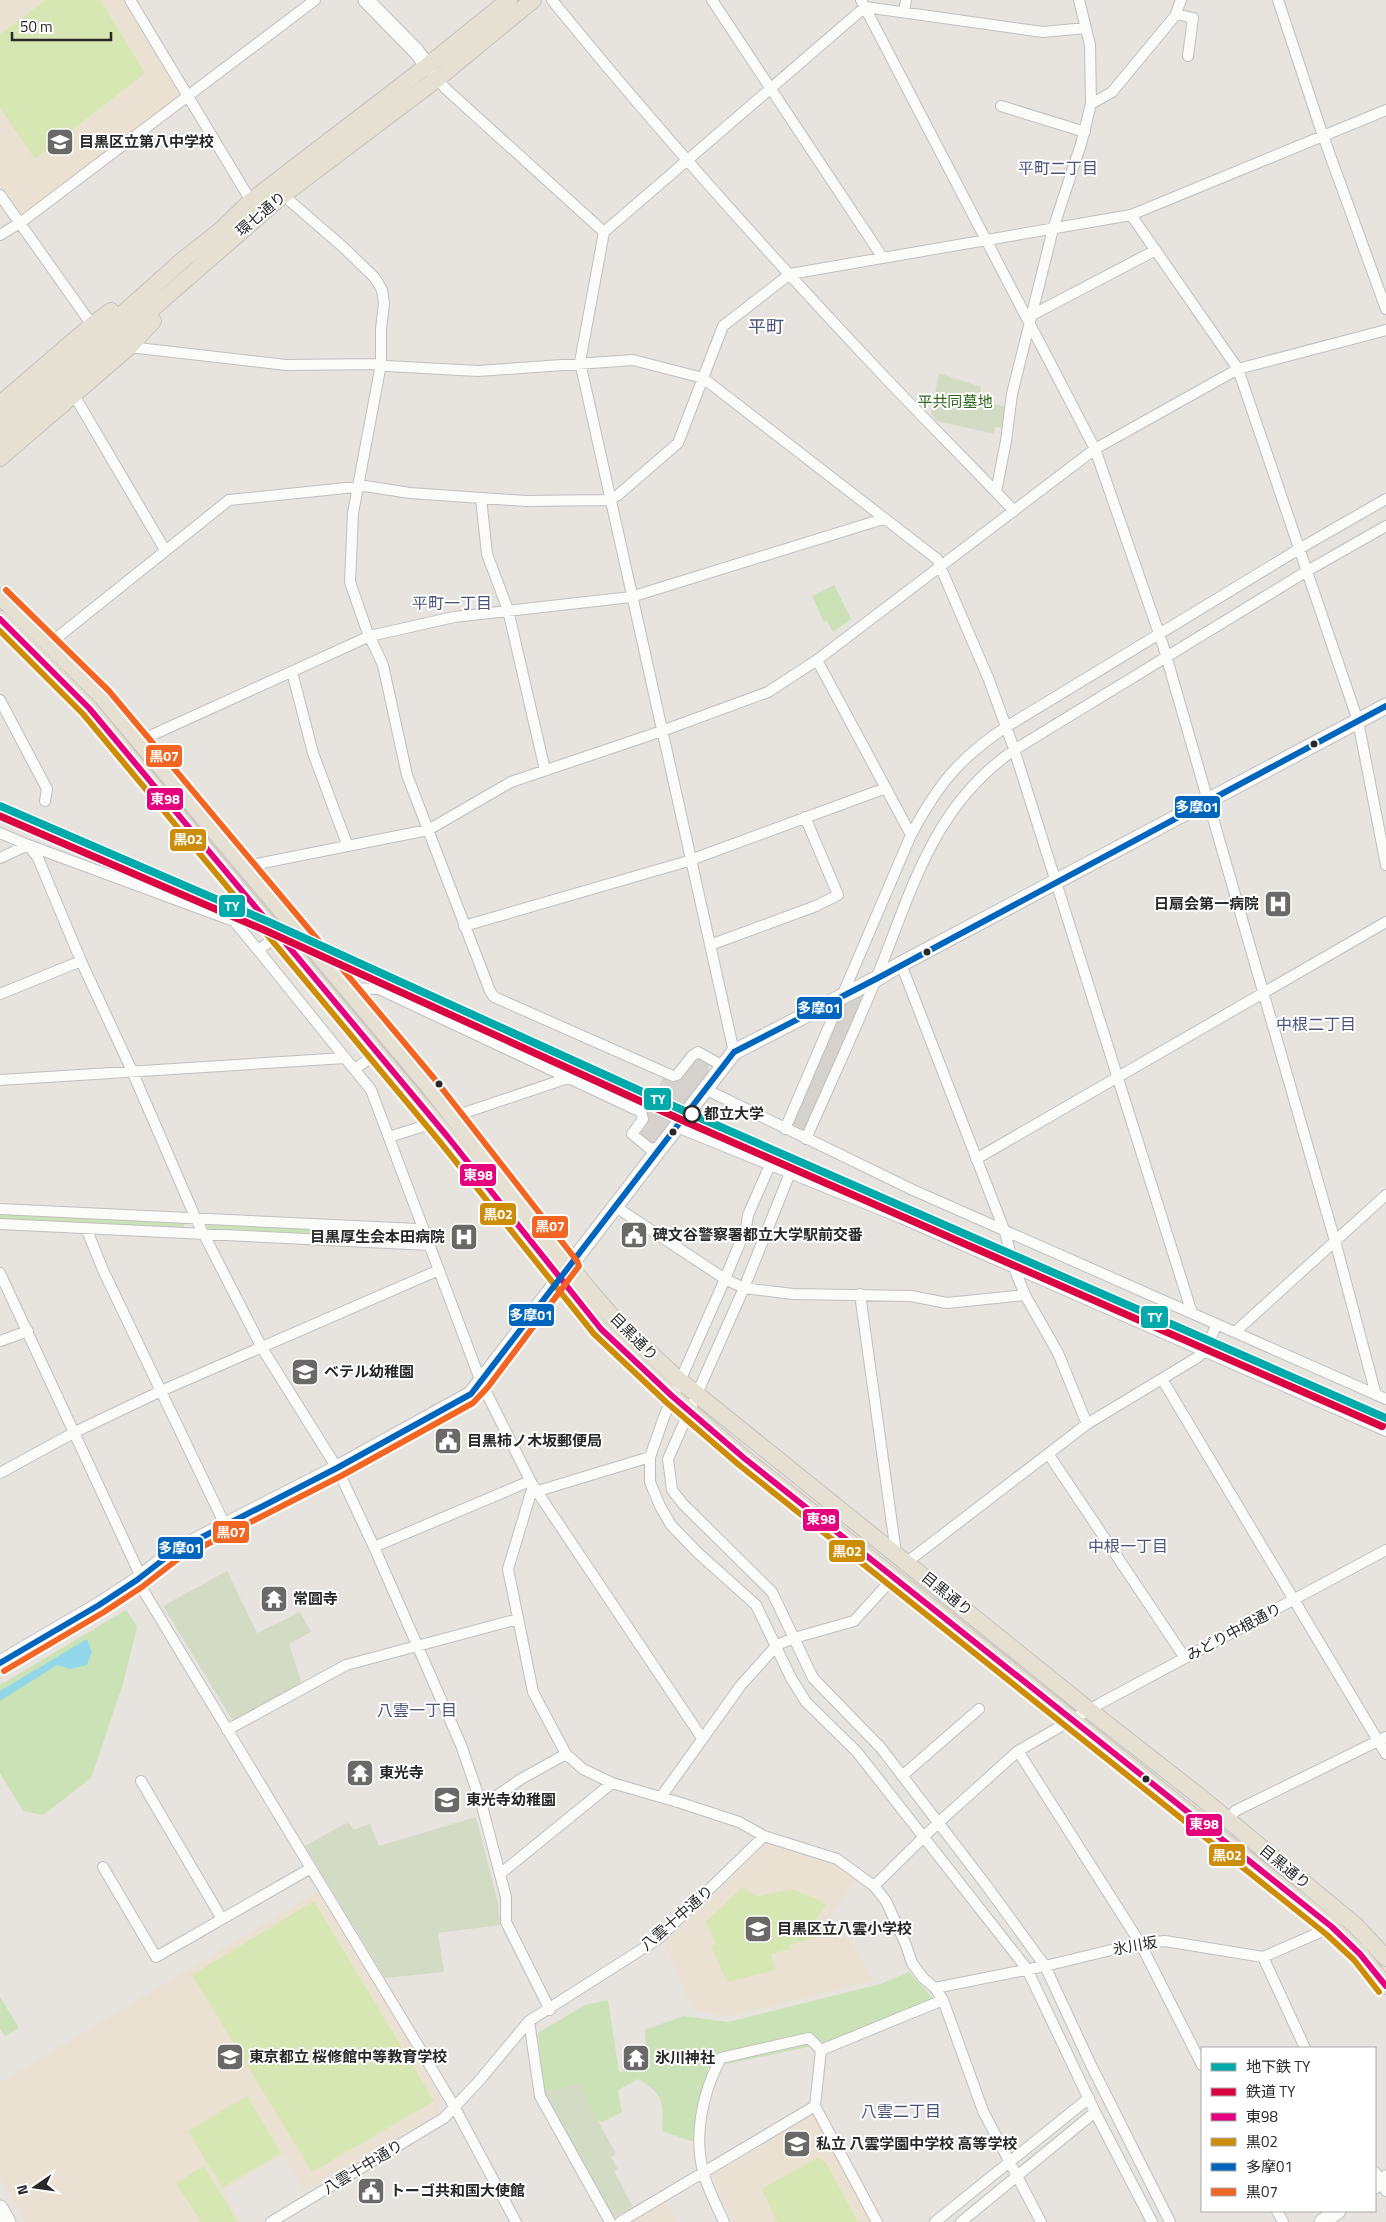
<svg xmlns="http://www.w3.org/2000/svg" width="1386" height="2222" font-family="'Titillium Web','Noto Sans JP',sans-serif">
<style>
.education{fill:#eae1d2}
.green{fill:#cbe2b6}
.cemetery{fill:#d4dbc5}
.pitch{fill:#d6e7b4}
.plaza{fill:#d5d1cc}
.water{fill:#91d7e9}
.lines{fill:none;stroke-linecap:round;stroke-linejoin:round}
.street-casing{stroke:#c0bfc0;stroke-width:12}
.secondary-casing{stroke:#c0bfc0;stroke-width:17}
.primary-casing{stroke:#c3c2c0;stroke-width:18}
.street{stroke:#fbfbfa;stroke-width:10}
.secondary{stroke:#fbfbfa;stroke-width:15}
.primary{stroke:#e6e0d2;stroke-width:16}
.bus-1-casing{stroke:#fff;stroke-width:10}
.bus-2-casing{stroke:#fff;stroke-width:10}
.bus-3-casing{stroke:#fff;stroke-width:10}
.bus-4-casing{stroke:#fff;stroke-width:10}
.bus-1{stroke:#e5007d;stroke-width:6}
.bus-2{stroke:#ce8d08;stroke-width:6}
.bus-3{stroke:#0065bd;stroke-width:6}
.bus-4{stroke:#f26522;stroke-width:6}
.rail-1-casing{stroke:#fff;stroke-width:11}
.rail-1{stroke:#da0442;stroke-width:8}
.metro-1-casing{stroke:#fff;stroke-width:11}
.metro-1{stroke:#01aaaa;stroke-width:8}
.bus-dot{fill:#282828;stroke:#fff;stroke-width:2}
.stop-dot{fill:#fff;stroke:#282828;stroke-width:2.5}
.labels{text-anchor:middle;stroke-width:4;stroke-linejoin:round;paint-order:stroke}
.poi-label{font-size:15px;font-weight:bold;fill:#282828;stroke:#fff;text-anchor:start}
.street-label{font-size:15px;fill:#282828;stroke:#fff}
.park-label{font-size:15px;fill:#2d6519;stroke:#fff}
.stop-label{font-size:15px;font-weight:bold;fill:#282828;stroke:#fff;text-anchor:start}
.neighbourhood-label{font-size:16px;fill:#495479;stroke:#fff}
.quarter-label{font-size:18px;fill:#495479;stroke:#fff}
.line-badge{stroke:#fff;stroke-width:2}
.badge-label{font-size:14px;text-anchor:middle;font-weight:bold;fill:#fff}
</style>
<rect width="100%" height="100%" fill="#e7e3de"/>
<!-- education -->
<path class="education" d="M 0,0 L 122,0 L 177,91 L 176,99 L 25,213 L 20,214 L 0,185 Z
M 765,1843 L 836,1865 L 857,1879 L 827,1919 L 850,1940 L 874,1981 L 727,2017 L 693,2010 L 664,1942 L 711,1900 Z
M 317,1892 L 404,2031 L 440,2099 L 438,2113 L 304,2190 L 283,2155 L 223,2191 L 241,2222 L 26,2222 L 0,2178 L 0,2083 Z
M 814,2113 L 873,2222 L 733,2222 L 712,2175 Z
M 666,2201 L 676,2222 L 631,2222 Z"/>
<!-- green -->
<path class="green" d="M 834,585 L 851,619 L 833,632 L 827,621 L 824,622 L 812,596 Z
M 0,1212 L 184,1223 L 184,1228 L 0,1221 Z
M 206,1222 L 415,1233 L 421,1236 L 421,1240 L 208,1230 L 205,1224 Z
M 126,1610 L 137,1627 L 122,1687 L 91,1778 L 43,1815 L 23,1811 L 0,1773 L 0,1685 Z
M 909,1972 L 934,2000 L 822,2044 L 708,2068 L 694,2142 L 662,2131 C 663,2101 665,2095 638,2079 L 618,2090 L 622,2112 L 602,2122 L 594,2120 L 577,2089 L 544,2098 L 538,2033 L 585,2005 L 608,2000 L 619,2072 L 647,2068 L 645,2030 L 683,2016 L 728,2022 L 880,1984 Z
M 0,1997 L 19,2028 L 5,2036 L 0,2029 Z"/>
<!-- cemetery -->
<path class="cemetery" d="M 939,373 L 981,387 L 980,400 L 1006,407 L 1003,428 L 995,427 L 994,434 L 937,421 L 931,414 Z
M 227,1571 L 257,1633 L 300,1612 L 311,1632 L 289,1644 L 302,1684 L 233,1721 L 163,1606 Z
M 476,1817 L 498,1903 L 500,1925 L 438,1933 L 444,1972 L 385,1978 L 305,1846 L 348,1822 L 354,1830 L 370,1824 L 379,1846 Z
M 579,2085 L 616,2154 L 611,2157 L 618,2169 L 614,2171 L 633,2207 L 612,2218 L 544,2091 Z"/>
<!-- pitch -->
<path class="pitch" d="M 46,0 L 100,0 L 145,73 L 35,159 L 0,108 L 0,34 Z
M 742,1887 L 757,1897 L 790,1889 L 818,1899 L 826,1905 L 815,1920 L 819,1937 L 789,1945 L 790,1949 L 771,1954 L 775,1970 L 727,1982 L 711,1946 L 716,1944 L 706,1922 Z
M 314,1901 L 434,2101 L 312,2172 L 192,1975 Z
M 247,2096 L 281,2153 L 222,2188 L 188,2131 Z
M 814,2159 L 820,2159 L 826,2163 L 858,2222 L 777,2222 L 762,2189 Z
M 204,2166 L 238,2222 L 201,2222 L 176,2183 Z"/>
<!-- plaza -->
<path class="plaza" d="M 867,990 L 804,1132 L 790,1126 L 843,1001 Z
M 697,1058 L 709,1064 L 709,1071 L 697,1087 L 696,1095 L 656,1143 L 651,1143 L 641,1135 L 641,1133 L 648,1122 L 647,1113 L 661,1082 L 664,1077 Z"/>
<!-- water -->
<path class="water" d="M 87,1639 L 92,1652 L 87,1665 L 70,1669 L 57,1665 L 0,1701 L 0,1691 Z"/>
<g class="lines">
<!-- street casing -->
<g class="street-casing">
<path id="street" d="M 130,0 L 251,201
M 552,0 C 655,127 765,250 877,369 C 922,417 969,463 1014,511
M 712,0 L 883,258
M 861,0 L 1095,449 L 1163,645 L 1335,1241 L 1376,1395
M 1278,0 L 1323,136 L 1386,309
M 904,12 L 906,0
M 1176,14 L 1193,18 L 1188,56
M 427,66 L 446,89 L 604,232
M 1091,104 L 1112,92 L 1175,16 L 1181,0
M 1001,106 L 1085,132
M 0,195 L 92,325
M 283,195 L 343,247 L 375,278 L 382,290 L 384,303 L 381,329 L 381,364 L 353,513 L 350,582 L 367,631 L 383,665 L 407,775 L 490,991 L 494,997 L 673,1076 L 677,1075 L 692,1056 L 698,1052 L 723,1066
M 1131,215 L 1238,369 L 1358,721 L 1386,865
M 0,235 L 20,223 L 315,0
M 1032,315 L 1156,250
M 129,347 L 286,365 L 381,364 L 387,366 L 478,371 L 633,360 L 703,378 L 937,559 L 989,680 L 1013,746 L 1192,1313
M 74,395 L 165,550
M 996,492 L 1006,441 L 1012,394 L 1053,229 L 1081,144 L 1091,104 L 1090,45 L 1079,0
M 481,498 L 487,554 L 508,610 L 545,770
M 49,644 L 229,500 L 365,486 L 410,493 L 526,501 L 609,500 L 618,495 L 678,443 L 723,326 L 790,274 L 1131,215 L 1386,110
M 817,660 L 911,835
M 292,672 L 313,753 L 347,844
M 0,700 L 47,789 L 45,801
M 139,741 L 370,636 L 454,617 L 631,597 L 883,519
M 0,833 L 28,845 L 234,921 L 258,950 L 278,936
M 0,858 L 28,845 L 38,858 L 81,961 L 132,1071 L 196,1219 L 262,1348 L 337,1468 L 374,1547 L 461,1745 L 482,1806 L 506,1897 L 506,1922 L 550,2010
M 248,872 L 257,864 L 428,830 L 511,782 L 662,731 L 768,692 L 817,660 L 1095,449 L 1238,369 L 1386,330
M 464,926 L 685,862 L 886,788
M 710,945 L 816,906 L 838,895 L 805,817
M 258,950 L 371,1090 L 481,1382 L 533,1486 L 508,1569 L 533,1692 L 566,1754 L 583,1769 L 612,1783 L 681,1803 L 739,1822 L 764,1836 L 837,1859 L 874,1886 L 886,1901 L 906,1945 L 912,1963 L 923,1978 L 935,1988 L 943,2000 L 983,2111 L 1041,2222
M 901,964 L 1005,1232 L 1014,1268 L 1025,1295 L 1058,1353 L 1087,1424
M 347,988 L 379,989 L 641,1112 L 643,1119 L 632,1134 L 649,1148 L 660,1149
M 0,994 L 81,961
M 734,1052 L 580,362 L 604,232 L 865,7 L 1043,32 L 1086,28
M 355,1069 L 377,1053
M 0,1080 L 345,1058
M 705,1089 L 913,1190 L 1386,1399
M 452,1117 L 568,1078
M 677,1127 L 901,1218 L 1386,1431
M 785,1129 L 911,835 C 937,786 959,758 1006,727 L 1299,549 L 1386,499
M 389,1137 L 424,1126 L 433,1120
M 806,1139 C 829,1086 854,1033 876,979 C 912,891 931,808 1014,750 L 1307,571 L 1386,526
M 976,1159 L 1386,922
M 770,1165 L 748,1215 L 746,1228 L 725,1279 L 664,1417 L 650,1457 L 650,1482 L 660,1506 L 671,1525 L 698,1553 L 756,1605 L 791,1678 L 806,1702 L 857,1752 L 1027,1969 L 1095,2112 L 1152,2222
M 790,1173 L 744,1288 L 668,1459 L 672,1490 L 683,1504 L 772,1592 L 813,1678 L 881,1748 L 986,1885 L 1045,1966 L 1090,2063 L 1170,2222
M 616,1207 L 725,1279 L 744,1288 L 793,1294 L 911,1296 L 947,1303 L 1025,1295
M 0,1209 L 417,1229 L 423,1227
M 0,1224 L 430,1245
M 86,1228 L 103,1270 L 225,1525
M 0,1273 L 141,1577
M 860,1294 L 896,1553
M 1235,1332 L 1386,1195
M 0,1341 L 28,1331
M 1162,1379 L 1386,1754
M 1049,1455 L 1185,1658
M 0,1473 L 75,1432 L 161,1391 L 439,1270
M 538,1491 L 650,1457
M 374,1547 L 530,1481 L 702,1738
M 907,1562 L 1087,1424 L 1198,1357 L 1205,1351 L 1217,1324
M 137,1580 L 410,2032 L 455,2108 L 516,2222
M 227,1730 L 346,1665 L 518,1619
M 1018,1751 L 1140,1943 L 1202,2065
M 902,1776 L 979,1709
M 141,1781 L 222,1919
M 661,1797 L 741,1685 L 777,1645 L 794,1638 L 854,1621 L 894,1577
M 482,1806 L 521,1779 L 566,1754
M 1228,1821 L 1235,1811 L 1386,1737
M 103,1867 L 156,1957 L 311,1868
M 500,1874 L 612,1783
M 874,1886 L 938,1823 L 1018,1751 L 1101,1703 L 1386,1550
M 1263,1957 L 1305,2048
M 935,1988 L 1045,1966 L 1140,1943 L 1165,1941 L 1263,1957 L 1332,1927
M 529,2021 L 540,2096 L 610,2222
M 1375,2172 L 1386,2191
M 1277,2211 L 1283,2222
M 271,2222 L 444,2118 L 479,2081 L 529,2021 L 658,1939 L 764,1836
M 620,2222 L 815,2106
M 724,2222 C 717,2207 709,2191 704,2175 C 693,2137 702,2093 721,2058 L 809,2038 L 821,2050
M 877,2222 L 815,2106 L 821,2050 L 943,2000
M 935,2222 L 1089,2098
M 961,2222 L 1095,2112"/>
</g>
<!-- secondary casing -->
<g class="secondary-casing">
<path id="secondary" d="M 366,0 L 417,52 L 427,66
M 0,1663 L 99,1605 L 137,1580 L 173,1552 L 337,1468 L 471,1394 L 734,1052 L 876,979 L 901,964 L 1386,706
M 1375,2186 L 1386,2178
M 0,2208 L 8,2222
M 1322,2222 L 1338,2211"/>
</g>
<!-- primary casing -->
<g class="primary-casing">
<path id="primary" d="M 0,404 L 92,325 L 111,311
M 0,423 L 184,259 L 221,230 L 251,201 L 427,66 L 509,0
M 0,441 L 283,195 L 437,79 L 533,0
M 0,458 L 129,347 L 153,321
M 0,596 L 102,697 L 426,1083 L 589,1290 L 616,1321 L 679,1380 L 1089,1710 L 1199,1796 L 1355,1925 L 1386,1958
M 0,619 L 89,708 L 213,858 L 447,1136 L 601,1329 L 672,1396 L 744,1458 L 1332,1927 L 1360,1954 L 1386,1986"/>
</g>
<!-- street -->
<use href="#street" class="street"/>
<!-- secondary -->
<use href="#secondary" class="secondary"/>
<!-- primary -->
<use href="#primary" class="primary"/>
<!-- bus-1 casing -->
<g class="bus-1-casing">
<path id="bus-1" d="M 0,619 L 89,708 L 447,1136 L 601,1329 L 672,1396 L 744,1458 L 1332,1927 L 1360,1954 L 1386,1986"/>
</g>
<!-- bus-2 casing -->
<g class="bus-2-casing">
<path id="bus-2" d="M 0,631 L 83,714 L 440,1142 L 594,1334 L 666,1402 L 739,1465 L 1326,1934 L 1354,1960 L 1379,1992"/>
</g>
<!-- bus-3 casing -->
<g class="bus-3-casing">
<path id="bus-3" d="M 0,1663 L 99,1605 L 137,1580 L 173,1552 L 337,1468 L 471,1394 L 734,1052 L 876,979 L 1386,706"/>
</g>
<!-- bus-4 casing -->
<g class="bus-4-casing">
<path id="bus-4" d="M 4,1671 L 104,1612 L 142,1587 L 178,1559 L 341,1476 L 473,1403 L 488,1387 L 579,1266 L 577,1261 L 433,1077 L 109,691 L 6,590"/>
</g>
<!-- bus-1 -->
<use href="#bus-1" class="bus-1"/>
<!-- bus-2 -->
<use href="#bus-2" class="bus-2"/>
<!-- bus-3 -->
<use href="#bus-3" class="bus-3"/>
<!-- bus-4 -->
<use href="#bus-4" class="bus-4"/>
<!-- rail-1 casing -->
<g class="rail-1-casing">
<path id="rail-1" d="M 0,816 L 265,930 L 687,1122 L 1382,1426"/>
</g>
<!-- rail-1 -->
<use href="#rail-1" class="rail-1"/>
<!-- metro-1 casing -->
<g class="metro-1-casing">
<path id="metro-1" d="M 0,806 L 269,922 L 691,1114 L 1386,1418"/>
</g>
<!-- metro-1 -->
<use href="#metro-1" class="metro-1"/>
</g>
<!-- icons -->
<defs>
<g id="school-square" transform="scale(1.4375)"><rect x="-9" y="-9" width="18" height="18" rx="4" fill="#6b6968" stroke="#fff"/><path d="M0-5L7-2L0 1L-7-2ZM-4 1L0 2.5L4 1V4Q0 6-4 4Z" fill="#fff"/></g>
<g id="hospital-square" transform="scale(1.4375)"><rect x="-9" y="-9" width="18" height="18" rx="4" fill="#6b6968" stroke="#fff"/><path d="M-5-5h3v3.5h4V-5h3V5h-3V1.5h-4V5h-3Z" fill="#fff"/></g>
<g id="civic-square" transform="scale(1.4375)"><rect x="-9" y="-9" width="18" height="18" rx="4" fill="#6b6968" stroke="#fff"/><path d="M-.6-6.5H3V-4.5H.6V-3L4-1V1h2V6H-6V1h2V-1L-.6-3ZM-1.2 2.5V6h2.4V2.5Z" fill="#fff"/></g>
<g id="temple-square" transform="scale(1.4375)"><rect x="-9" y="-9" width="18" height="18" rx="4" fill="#6b6968" stroke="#fff"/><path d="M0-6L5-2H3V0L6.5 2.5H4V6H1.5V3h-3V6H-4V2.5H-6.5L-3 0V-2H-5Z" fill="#fff"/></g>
</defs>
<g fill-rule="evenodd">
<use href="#school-square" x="60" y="142"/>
<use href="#hospital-square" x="1278" y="904"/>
<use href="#civic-square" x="634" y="1235"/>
<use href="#hospital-square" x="464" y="1237"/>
<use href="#school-square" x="305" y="1372"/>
<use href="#civic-square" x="448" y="1441"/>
<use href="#temple-square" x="274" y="1599"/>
<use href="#temple-square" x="360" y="1773"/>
<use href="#school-square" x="447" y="1800"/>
<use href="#school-square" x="758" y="1929"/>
<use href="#school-square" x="230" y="2057"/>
<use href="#temple-square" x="636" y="2058"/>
<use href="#school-square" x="797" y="2144"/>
<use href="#civic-square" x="371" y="2191"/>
</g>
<!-- markers -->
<g class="bus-dot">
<circle cx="1314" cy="744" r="4.5"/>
<circle cx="927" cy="952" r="4.5"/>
<circle cx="439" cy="1084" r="4.5"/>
<circle cx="673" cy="1132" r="4.5"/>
<circle cx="1146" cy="1779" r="4.5"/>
</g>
<circle class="stop-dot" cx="692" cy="1114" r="8"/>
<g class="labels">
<!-- poi labels -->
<g class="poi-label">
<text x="79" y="147">目黒区立第八中学校</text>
<text x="1259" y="909" text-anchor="end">日扇会第一病院</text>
<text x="653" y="1240">碑文谷警察署都立大学駅前交番</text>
<text x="445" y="1242" text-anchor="end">目黒厚生会本田病院</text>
<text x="324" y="1377">ベテル幼稚園</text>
<text x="467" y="1446">目黒柿ノ木坂郵便局</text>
<text x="293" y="1604">常圓寺</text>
<text x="379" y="1778">東光寺</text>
<text x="466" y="1805">東光寺幼稚園</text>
<text x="777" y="1934">目黒区立八雲小学校</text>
<text x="249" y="2062">東京都立 桜修館中等教育学校</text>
<text x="655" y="2063">氷川神社</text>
<text x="816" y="2149">私立 八雲学園中学校 高等学校</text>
<text x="390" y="2196">トーゴ共和国大使館</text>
</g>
<!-- street labels -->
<g class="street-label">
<text transform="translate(261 214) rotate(-40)" y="5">環七通り</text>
<text transform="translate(634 1337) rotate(45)" y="5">目黒通り</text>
<text transform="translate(947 1594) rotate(39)" y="5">目黒通り</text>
<text transform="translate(1234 1632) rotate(-28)" y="5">みどり中根通り</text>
<text transform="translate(1285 1867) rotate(39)" y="5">目黒通り</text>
<text transform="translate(677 1918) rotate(-41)" y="5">八雲十中通り</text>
<text transform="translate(1135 1946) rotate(-10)" y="5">氷川坂</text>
<text transform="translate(363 2167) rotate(-31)" y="5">八雲十中通り</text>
</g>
<!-- park labels -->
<g class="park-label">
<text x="955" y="407">平共同墓地</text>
</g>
<!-- stop labels -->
<g class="stop-label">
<text x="704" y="1119">都立大学</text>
</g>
<!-- neighbourhood labels -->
<g class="neighbourhood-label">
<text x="1058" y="174">平町二丁目</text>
<text x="452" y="609">平町一丁目</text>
<text x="1316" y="1030">中根二丁目</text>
<text x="1128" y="1552">中根一丁目</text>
<text x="417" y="1716">八雲一丁目</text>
<text x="901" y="2117">八雲二丁目</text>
</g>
<!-- quarter labels -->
<g class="quarter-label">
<text x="766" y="333">平町</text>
</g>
</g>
<g class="line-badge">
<rect x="145" y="744" width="38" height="24" rx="5" fill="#f26522"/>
<rect x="146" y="787" width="38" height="24" rx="5" fill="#e5007d"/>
<rect x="1174" y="795" width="47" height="24" rx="5" fill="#0065bd"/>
<rect x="169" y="828" width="38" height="24" rx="5" fill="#ce8d08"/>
<rect x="218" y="894" width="28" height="24" rx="5" fill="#01aaaa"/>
<rect x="796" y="996" width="47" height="24" rx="5" fill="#0065bd"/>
<rect x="643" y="1087" width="29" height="24" rx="5" fill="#01aaaa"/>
<rect x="459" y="1163" width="38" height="24" rx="5" fill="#e5007d"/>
<rect x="479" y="1202" width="38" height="24" rx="5" fill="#ce8d08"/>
<rect x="531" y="1215" width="38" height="24" rx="5" fill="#f26522"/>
<rect x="508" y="1303" width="47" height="24" rx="5" fill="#0065bd"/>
<rect x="1140" y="1305" width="29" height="24" rx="5" fill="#01aaaa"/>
<rect x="802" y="1508" width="38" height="24" rx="5" fill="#e5007d"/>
<rect x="212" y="1520" width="38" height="24" rx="5" fill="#f26522"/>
<rect x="157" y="1536" width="47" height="24" rx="5" fill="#0065bd"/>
<rect x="828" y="1539" width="38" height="24" rx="5" fill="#ce8d08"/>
<rect x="1185" y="1813" width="38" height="24" rx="5" fill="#e5007d"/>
<rect x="1208" y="1843" width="38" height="24" rx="5" fill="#ce8d08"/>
</g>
<g class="badge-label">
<text x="164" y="761">黒07</text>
<text x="165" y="804">東98</text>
<text x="1197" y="812">多摩01</text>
<text x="188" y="844">黒02</text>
<text x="232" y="911">TY</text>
<text x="819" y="1013">多摩01</text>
<text x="658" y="1104">TY</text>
<text x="478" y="1180">東98</text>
<text x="498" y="1219">黒02</text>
<text x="550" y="1231">黒07</text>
<text x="531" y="1320">多摩01</text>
<text x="1155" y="1322">TY</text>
<text x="821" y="1524">東98</text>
<text x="231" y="1537">黒07</text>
<text x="180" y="1553">多摩01</text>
<text x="847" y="1556">黒02</text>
<text x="1204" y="1829">東98</text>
<text x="1227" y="1860">黒02</text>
</g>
<!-- legend -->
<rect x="1201" y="2047" width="175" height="165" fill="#ffffff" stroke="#a9a9a9"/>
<rect x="1211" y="2063" width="25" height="8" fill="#01aaaa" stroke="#a9a9a9"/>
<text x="1246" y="2072" font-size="15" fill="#282828">地下鉄 TY</text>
<rect x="1211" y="2088" width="25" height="8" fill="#da0442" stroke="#a9a9a9"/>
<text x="1246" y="2097" font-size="15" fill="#282828">鉄道 TY</text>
<rect x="1211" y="2113" width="25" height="8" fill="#e5007d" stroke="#a9a9a9"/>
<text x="1246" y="2122" font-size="15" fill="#282828">東98</text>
<rect x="1211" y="2138" width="25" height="8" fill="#ce8d08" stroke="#a9a9a9"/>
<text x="1246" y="2147" font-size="15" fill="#282828">黒02</text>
<rect x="1211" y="2163" width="25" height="8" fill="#0065bd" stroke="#a9a9a9"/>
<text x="1246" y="2172" font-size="15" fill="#282828">多摩01</text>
<rect x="1211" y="2188" width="25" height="8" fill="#f26522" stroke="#a9a9a9"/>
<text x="1246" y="2197" font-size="15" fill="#282828">黒07</text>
<!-- north arrow -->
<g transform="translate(35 2187) rotate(257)" stroke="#ffffff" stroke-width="4" paint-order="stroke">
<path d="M0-4L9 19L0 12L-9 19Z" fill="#282828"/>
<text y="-8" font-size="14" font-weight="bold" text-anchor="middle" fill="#282828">N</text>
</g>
<!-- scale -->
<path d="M12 32v8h99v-8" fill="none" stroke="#282828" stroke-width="2.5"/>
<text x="20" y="32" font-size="15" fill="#282828" stroke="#ffffff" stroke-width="4" paint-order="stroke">50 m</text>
</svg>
